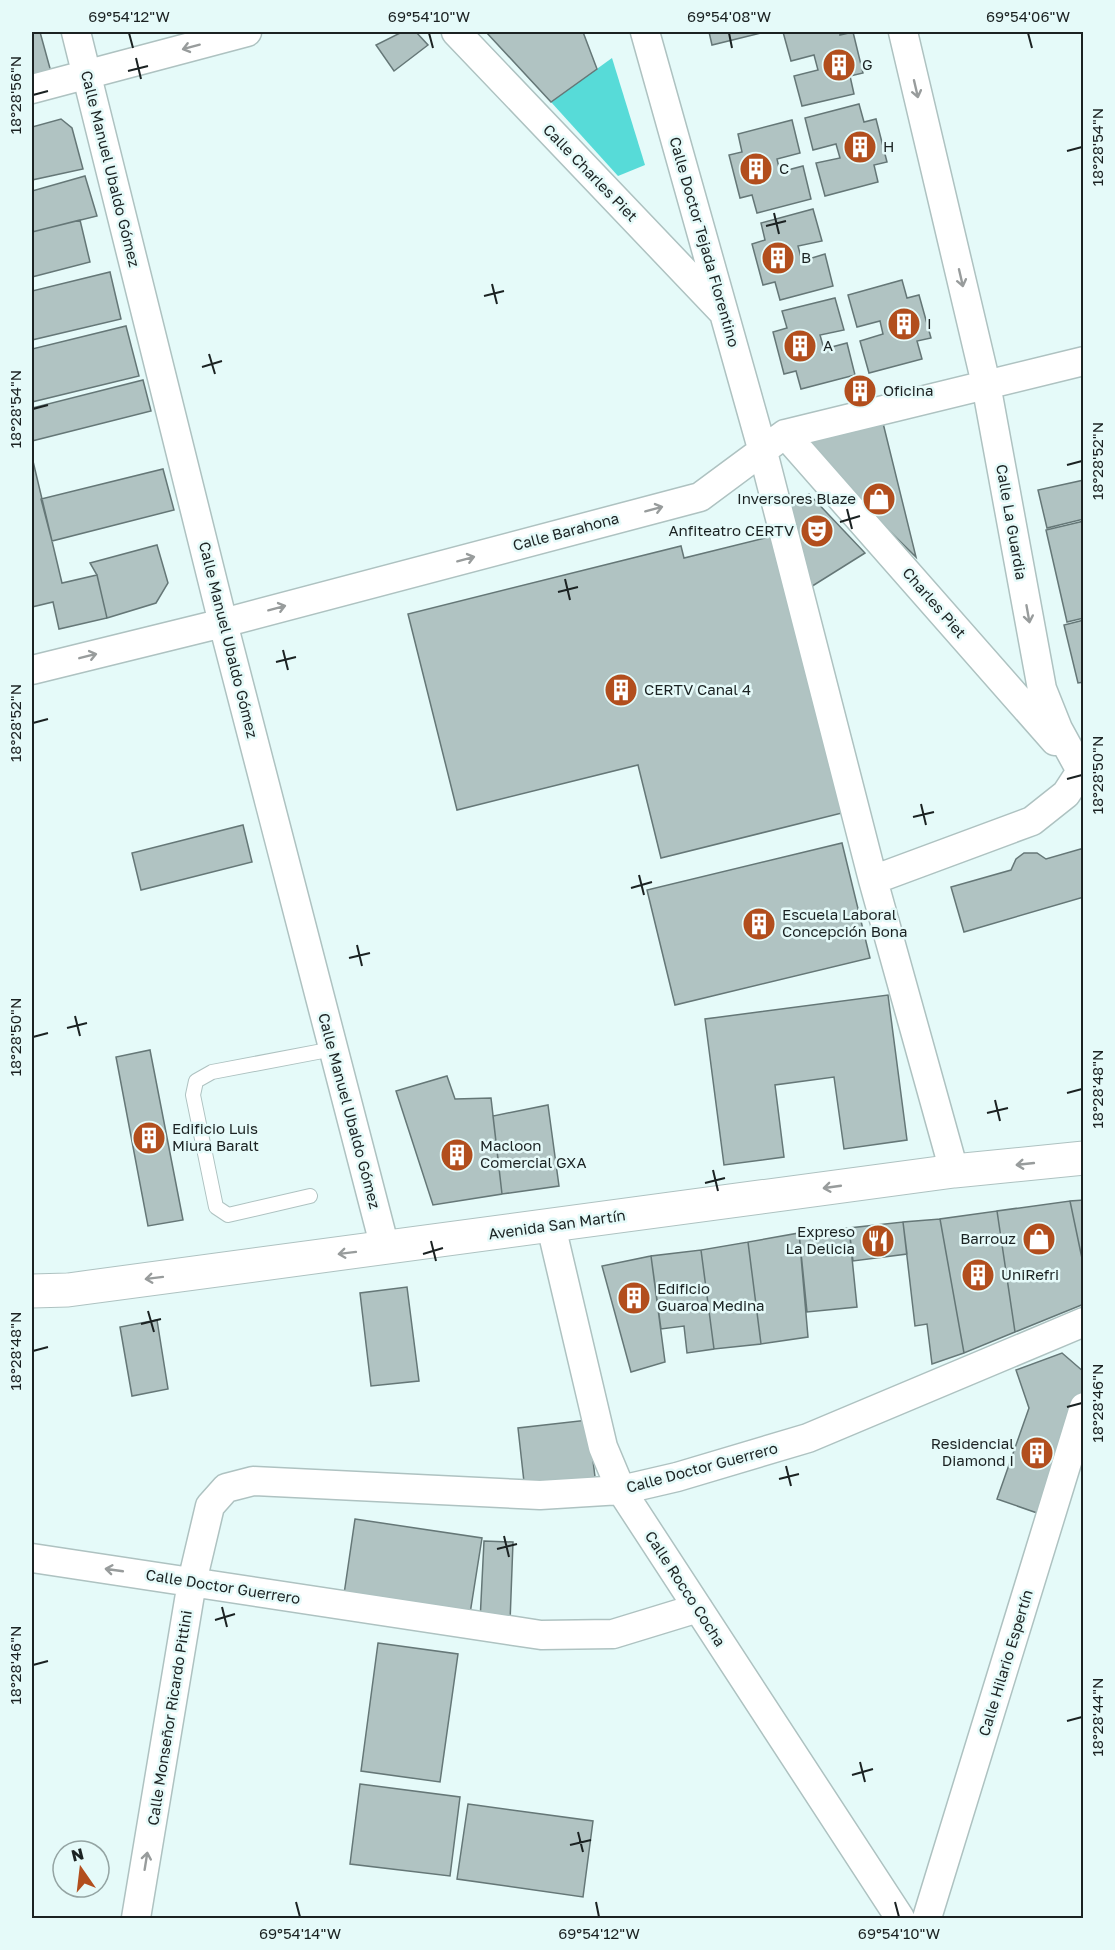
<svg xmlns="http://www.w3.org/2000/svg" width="1115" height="1950" font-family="'Golos Text',sans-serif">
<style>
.forest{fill:#57dbd8}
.building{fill:#b0c3c2;stroke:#657777;stroke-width:1.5}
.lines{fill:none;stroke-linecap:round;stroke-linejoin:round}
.lane-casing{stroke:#aec2c1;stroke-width:16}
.street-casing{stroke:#aec2c1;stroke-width:31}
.secondary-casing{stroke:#aec2c1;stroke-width:35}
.lane{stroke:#fff;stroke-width:14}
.street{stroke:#fff;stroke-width:28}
.secondary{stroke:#fff;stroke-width:33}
.oneway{stroke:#989c9c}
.ticks{fill:none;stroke:#1b2222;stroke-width:2}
.labels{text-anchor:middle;stroke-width:5;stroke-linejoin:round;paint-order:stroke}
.poi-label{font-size:15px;fill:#1b2222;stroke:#e5faf9;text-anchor:start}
.street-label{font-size:15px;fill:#1b2222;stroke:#e5faf9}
.neatline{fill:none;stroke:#1b2222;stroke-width:2}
.ticks-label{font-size:15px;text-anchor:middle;fill:#1b2222}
</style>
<rect width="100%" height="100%" fill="#e5faf9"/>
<!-- forest -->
<path class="forest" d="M 612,58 L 645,165 L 618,176 L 551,102 Z"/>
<!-- building -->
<path class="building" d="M 32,32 L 40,32 L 51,72 L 32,77 Z
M 402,32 L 416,32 L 428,45 L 394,71 L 376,45 Z
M 486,32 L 583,32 L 597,69 L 551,102 Z
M 709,32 L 765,32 L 712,45 Z
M 783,32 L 840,32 L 840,35 L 853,32 L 863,73 L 850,76 L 854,94 L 802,106 L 794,76 L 818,70 L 814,55 L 791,61 Z
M 859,104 L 864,122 L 876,119 L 887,162 L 874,165 L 878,182 L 825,196 L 816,163 L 840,158 L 836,144 L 813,150 L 805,118 Z
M 61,119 L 72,128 L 83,169 L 32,180 L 32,127 Z
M 792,120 L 800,153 L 777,159 L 780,172 L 803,166 L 811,199 L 757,213 L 752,195 L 740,198 L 729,155 L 742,152 L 738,134 Z
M 85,176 L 97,216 L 32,232 L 32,191 Z
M 813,209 L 822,241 L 798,246 L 802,261 L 825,254 L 833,286 L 780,300 L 775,282 L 763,285 L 752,244 L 765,240 L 761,223 Z
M 80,220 L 90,262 L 32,277 L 32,232 Z
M 110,272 L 121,319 L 32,340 L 32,291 Z
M 902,280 L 907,298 L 919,295 L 931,338 L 917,341 L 922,359 L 869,373 L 860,341 L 883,334 L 880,321 L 857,327 L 848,295 Z
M 835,298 L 844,330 L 820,335 L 824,349 L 847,343 L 855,375 L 801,389 L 796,371 L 784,374 L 773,332 L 787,328 L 782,311 Z
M 126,326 L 139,376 L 32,402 L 32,349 Z
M 869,379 L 874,397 L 850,404 L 846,386 Z
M 143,380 L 151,411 L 32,441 L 32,408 Z
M 882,419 L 916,557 L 797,440 Z
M 32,457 L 62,583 L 97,575 L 107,618 L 59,629 L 53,602 L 32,607 Z
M 163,469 L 174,510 L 52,541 L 41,499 Z
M 1084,480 L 1084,519 L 1047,528 L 1038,490 Z
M 809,494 L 865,553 L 806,590 L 785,509 Z
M 1084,521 L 1084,618 L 1067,622 L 1046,530 Z
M 777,535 L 846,812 L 661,858 L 638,765 L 457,810 L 408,614 L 681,546 L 684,558 Z
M 157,545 L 168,583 L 156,603 L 107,618 L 97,575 L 90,563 Z
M 1084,620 L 1084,682 L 1078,683 L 1064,625 Z
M 243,825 L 252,862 L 141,890 L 132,853 Z
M 842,843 L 870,958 L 675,1005 L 647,890 Z
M 1084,848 L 1084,897 L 964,932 L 951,887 L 1011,870 L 1016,859 L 1024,853 L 1037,853 L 1046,859 Z
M 888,995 L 907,1140 L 844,1149 L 834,1077 L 775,1085 L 784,1157 L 724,1165 L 705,1019 Z
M 150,1050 L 183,1220 L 148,1226 L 116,1057 Z
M 447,1076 L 455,1099 L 491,1098 L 502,1194 L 433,1205 L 396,1091 Z
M 548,1105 L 559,1186 L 502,1194 L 493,1116 Z
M 1084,1200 L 1084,1268 L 1070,1201 Z
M 1070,1201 L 1084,1268 L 1084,1304 L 1015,1332 L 997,1211 Z
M 997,1211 L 1015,1332 L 964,1353 L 940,1219 Z
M 940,1219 L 964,1353 L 932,1364 L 927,1324 L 915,1326 L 903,1222 Z
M 903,1222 L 907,1254 L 853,1261 L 849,1228 Z
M 849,1228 L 857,1307 L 807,1312 L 799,1233 Z
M 799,1233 L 808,1337 L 761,1344 L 748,1242 Z
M 748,1242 L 761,1344 L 714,1349 L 701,1250 Z
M 701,1250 L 714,1349 L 687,1353 L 684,1326 L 661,1329 L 651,1256 Z
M 651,1256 L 665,1362 L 631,1372 L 602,1266 Z
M 407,1287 L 419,1381 L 371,1386 L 360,1293 Z
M 157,1320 L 168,1389 L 132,1396 L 120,1327 Z
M 1062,1353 L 1084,1372 L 1084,1389 L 1040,1514 L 997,1499 L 1029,1408 L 1016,1370 Z
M 588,1420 L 595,1477 L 525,1491 L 518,1428 Z
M 355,1519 L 482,1538 L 469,1620 L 343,1601 Z
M 484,1541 L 513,1542 L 510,1622 L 480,1621 Z
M 378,1643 L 458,1654 L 440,1782 L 361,1771 Z
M 360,1784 L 460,1797 L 450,1876 L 350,1864 Z
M 468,1804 L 593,1821 L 583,1897 L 457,1879 Z"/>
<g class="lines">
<!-- lane casing -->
<g class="lane-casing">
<path id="lane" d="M 310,1196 L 228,1215 L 216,1207 L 193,1095 L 196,1081 L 212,1072 L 333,1049"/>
</g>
<!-- street casing -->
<g class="street-casing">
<path id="street" d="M 76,32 L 223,623 L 385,1248
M 456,32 L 721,310
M 645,32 L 763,452 L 873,880 L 954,1171
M 903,32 L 986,384 L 1042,689 L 1058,729 L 1081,771
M 32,89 L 247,32
M 785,434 L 1055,741
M 32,670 L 223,623 L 700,497 L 785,434 L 1084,361
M 873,880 L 1032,821 L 1066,794 L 1081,771
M 551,1226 L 603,1447 L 621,1490 L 900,1918
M 32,1558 L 541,1635 L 613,1634 L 698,1608
M 136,1918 L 192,1582 L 210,1506 L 226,1488 L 253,1481 L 540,1495 L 621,1490 L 677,1477 L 808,1438 L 1084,1322
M 927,1918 L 1084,1407"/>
</g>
<!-- secondary casing -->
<g class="secondary-casing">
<path id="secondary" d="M 32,1291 L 68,1290 L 954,1171 L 1084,1158"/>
</g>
<!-- lane -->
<use href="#lane" class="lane"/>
<!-- street -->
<use href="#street" class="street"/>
<!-- secondary -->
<use href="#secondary" class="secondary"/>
</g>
<!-- one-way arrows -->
<defs><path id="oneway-shaft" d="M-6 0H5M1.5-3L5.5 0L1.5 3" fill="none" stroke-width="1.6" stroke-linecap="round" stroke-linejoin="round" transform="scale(1.5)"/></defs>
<g class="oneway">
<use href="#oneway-shaft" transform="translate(191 47) rotate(165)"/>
<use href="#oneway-shaft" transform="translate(916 89) rotate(77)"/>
<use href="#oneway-shaft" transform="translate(961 278) rotate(77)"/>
<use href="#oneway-shaft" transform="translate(654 509) rotate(-15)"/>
<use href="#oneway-shaft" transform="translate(466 559) rotate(-15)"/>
<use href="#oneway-shaft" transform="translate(277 608) rotate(-15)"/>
<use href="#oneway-shaft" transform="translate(1028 614) rotate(80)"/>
<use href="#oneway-shaft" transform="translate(88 656) rotate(-14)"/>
<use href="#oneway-shaft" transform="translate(1025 1164) rotate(174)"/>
<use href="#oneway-shaft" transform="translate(832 1187) rotate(172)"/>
<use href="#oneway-shaft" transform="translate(347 1253) rotate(173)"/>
<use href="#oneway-shaft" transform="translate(154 1278) rotate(173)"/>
<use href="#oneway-shaft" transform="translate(114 1570) rotate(-172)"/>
<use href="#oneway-shaft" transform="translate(146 1861) rotate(-81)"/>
</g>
<!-- ticks -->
<path class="ticks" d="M 129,33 L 133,48M 429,33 L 433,48M 729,33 L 732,48M 1028,33 L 1032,48M 136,58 L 141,79M 128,71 L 148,66M 33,95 L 48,91M 1067,151 L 1082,147M 774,213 L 779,234M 766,226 L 786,221M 492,284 L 497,304M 484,296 L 504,291M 209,354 L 215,374M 202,367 L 222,361M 33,409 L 48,405M 1067,465 L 1082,461M 847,509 L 852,529M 840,522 L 860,516M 565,579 L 570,600M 558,592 L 578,587M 283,650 L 288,670M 276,662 L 296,657M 33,723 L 48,719M 1067,779 L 1082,775M 921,804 L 926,825M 913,817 L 934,812M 639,875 L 644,895M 631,888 L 652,882M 357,945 L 362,966M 349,958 L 370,953M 75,1016 L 80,1036M 67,1028 L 87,1023M 33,1037 L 48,1033M 1067,1093 L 1082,1089M 995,1100 L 1000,1121M 987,1113 L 1008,1108M 713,1170 L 718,1191M 705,1183 L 725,1178M 431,1241 L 436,1261M 423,1254 L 443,1248M 148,1311 L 154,1332M 141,1324 L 161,1319M 33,1351 L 48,1347M 1067,1407 L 1082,1403M 786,1466 L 791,1486M 779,1479 L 799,1474M 504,1536 L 509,1557M 497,1549 L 517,1544M 222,1607 L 227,1627M 215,1620 L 235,1614M 33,1665 L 48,1661M 1067,1721 L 1082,1717M 860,1762 L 865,1782M 852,1775 L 873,1769M 578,1832 L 583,1852M 570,1845 L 591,1840M 296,1902 L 300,1917M 596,1902 L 599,1917M 895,1902 L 899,1917"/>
<!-- icons -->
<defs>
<g id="building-disc" transform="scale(1.725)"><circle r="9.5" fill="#b24e1d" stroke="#e5faf9"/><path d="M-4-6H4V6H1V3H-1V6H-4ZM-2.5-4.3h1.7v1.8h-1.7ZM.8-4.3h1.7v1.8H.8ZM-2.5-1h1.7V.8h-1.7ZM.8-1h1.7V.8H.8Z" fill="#fff"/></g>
<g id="shop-disc" transform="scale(1.725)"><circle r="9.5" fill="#b24e1d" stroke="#e5faf9"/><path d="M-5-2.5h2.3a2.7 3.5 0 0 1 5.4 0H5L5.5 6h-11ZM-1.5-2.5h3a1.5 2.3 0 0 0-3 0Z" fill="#fff"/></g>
<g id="theatre-disc" transform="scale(1.725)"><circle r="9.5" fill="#b24e1d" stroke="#e5faf9"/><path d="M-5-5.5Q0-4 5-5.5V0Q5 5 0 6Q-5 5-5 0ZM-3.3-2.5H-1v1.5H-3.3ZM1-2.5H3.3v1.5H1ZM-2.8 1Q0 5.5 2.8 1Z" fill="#fff"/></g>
<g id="restaurant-disc" transform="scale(1.725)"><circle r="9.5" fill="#b24e1d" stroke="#e5faf9"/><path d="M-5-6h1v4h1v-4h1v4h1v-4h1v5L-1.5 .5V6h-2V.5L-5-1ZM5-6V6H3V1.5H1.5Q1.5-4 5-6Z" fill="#fff"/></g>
</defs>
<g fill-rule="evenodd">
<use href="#building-disc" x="839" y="65"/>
<use href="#building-disc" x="860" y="147"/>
<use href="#building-disc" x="756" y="169"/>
<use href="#building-disc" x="778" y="258"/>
<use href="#building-disc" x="904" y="324"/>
<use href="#building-disc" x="800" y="346"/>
<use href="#building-disc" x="860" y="391"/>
<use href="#shop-disc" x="879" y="499"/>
<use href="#theatre-disc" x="817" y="531"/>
<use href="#building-disc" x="621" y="690"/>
<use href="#building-disc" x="759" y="924"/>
<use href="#building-disc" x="149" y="1138"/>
<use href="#building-disc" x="457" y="1155"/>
<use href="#shop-disc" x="1039" y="1239"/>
<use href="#restaurant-disc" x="878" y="1241"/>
<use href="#building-disc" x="978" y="1275"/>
<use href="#building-disc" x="634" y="1298"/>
<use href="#building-disc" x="1037" y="1453"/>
</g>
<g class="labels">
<!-- poi labels -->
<g class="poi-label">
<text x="862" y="70">G</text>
<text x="883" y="152">H</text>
<text x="779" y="174">C</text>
<text x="801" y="263">B</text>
<text x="927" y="329">I</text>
<text x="823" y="351">A</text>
<text x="883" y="396">Oficina</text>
<text x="856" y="504" text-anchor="end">Inversores Blaze</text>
<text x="794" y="536" text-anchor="end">Anfiteatro CERTV</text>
<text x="644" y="695">CERTV Canal 4</text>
<text x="782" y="920">Escuela Laboral<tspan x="782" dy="17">Concepción Bona</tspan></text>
<text x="172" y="1134">Edificio Luis<tspan x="172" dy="17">Miura Baralt</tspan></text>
<text x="480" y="1151">Macloon<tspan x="480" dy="17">Comercial GXA</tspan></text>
<text x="855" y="1237" text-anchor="end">Expreso<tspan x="855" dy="17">La Delicia</tspan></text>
<text x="1016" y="1244" text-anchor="end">Barrouz</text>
<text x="1001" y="1280">UniRefri</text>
<text x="657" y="1294">Edificio<tspan x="657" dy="17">Guaroa Medina</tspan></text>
<text x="1014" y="1449" text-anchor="end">Residencial<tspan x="1014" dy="17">Diamond I</tspan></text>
</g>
<!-- street labels -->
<g class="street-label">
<text transform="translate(110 169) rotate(76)" y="5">Calle Manuel Ubaldo Gómez</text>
<text transform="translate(590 173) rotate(46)" y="5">Calle Charles Piet</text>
<text transform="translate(704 242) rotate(74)" y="5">Calle Doctor Tejada Florentino</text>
<text transform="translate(1011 522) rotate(80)" y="5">Calle La Guardia</text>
<text transform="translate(566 532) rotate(-15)" y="5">Calle Barahona</text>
<text transform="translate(934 603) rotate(49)" y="5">Charles Piet</text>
<text transform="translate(228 640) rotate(76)" y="5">Calle Manuel Ubaldo Gómez</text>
<text transform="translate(349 1111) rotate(75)" y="5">Calle Manuel Ubaldo Gómez</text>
<text transform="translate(557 1225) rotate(-8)" y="5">Avenida San Martín</text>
<text transform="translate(702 1468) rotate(-15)" y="5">Calle Doctor Guerrero</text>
<text transform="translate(223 1587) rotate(9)" y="5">Calle Doctor Guerrero</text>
<text transform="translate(685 1589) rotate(57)" y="5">Calle Rocco Cocha</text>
<text transform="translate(1006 1663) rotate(-73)" y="5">Calle Hilario Espertín</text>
<text transform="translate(170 1718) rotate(-81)" y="5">Calle Monseñor Ricardo Pittini</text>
</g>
</g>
<!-- border -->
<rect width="1115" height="1950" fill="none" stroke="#e5faf9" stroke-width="66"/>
<!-- north arrow -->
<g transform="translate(81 1869) rotate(346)"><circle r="28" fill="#e5faf9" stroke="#94a4a3" stroke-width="1.5"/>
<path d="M0-4.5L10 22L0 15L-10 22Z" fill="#b24e1d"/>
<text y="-9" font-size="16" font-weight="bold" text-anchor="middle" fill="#1b2222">N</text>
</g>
<rect x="33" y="33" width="1049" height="1884" class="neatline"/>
<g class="ticks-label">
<text x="129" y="22">69°54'12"W</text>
<text x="429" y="22">69°54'10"W</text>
<text x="729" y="22">69°54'08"W</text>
<text x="1028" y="22">69°54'06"W</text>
<text transform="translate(16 95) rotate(-90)" y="5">18°28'56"N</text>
<text transform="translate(1098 147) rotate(-90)" y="5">18°28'54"N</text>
<text transform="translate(16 409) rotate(-90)" y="5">18°28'54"N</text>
<text transform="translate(1098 461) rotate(-90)" y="5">18°28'52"N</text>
<text transform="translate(16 723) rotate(-90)" y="5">18°28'52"N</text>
<text transform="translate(1098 775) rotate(-90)" y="5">18°28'50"N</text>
<text transform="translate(16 1037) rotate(-90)" y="5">18°28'50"N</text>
<text transform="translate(1098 1089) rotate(-90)" y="5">18°28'48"N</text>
<text transform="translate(16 1351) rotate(-90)" y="5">18°28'48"N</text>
<text transform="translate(1098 1403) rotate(-90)" y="5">18°28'46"N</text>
<text transform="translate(16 1665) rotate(-90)" y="5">18°28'46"N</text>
<text transform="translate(1098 1717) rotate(-90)" y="5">18°28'44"N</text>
<text x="300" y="1939">69°54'14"W</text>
<text x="599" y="1939">69°54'12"W</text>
<text x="899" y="1939">69°54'10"W</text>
</g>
</svg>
